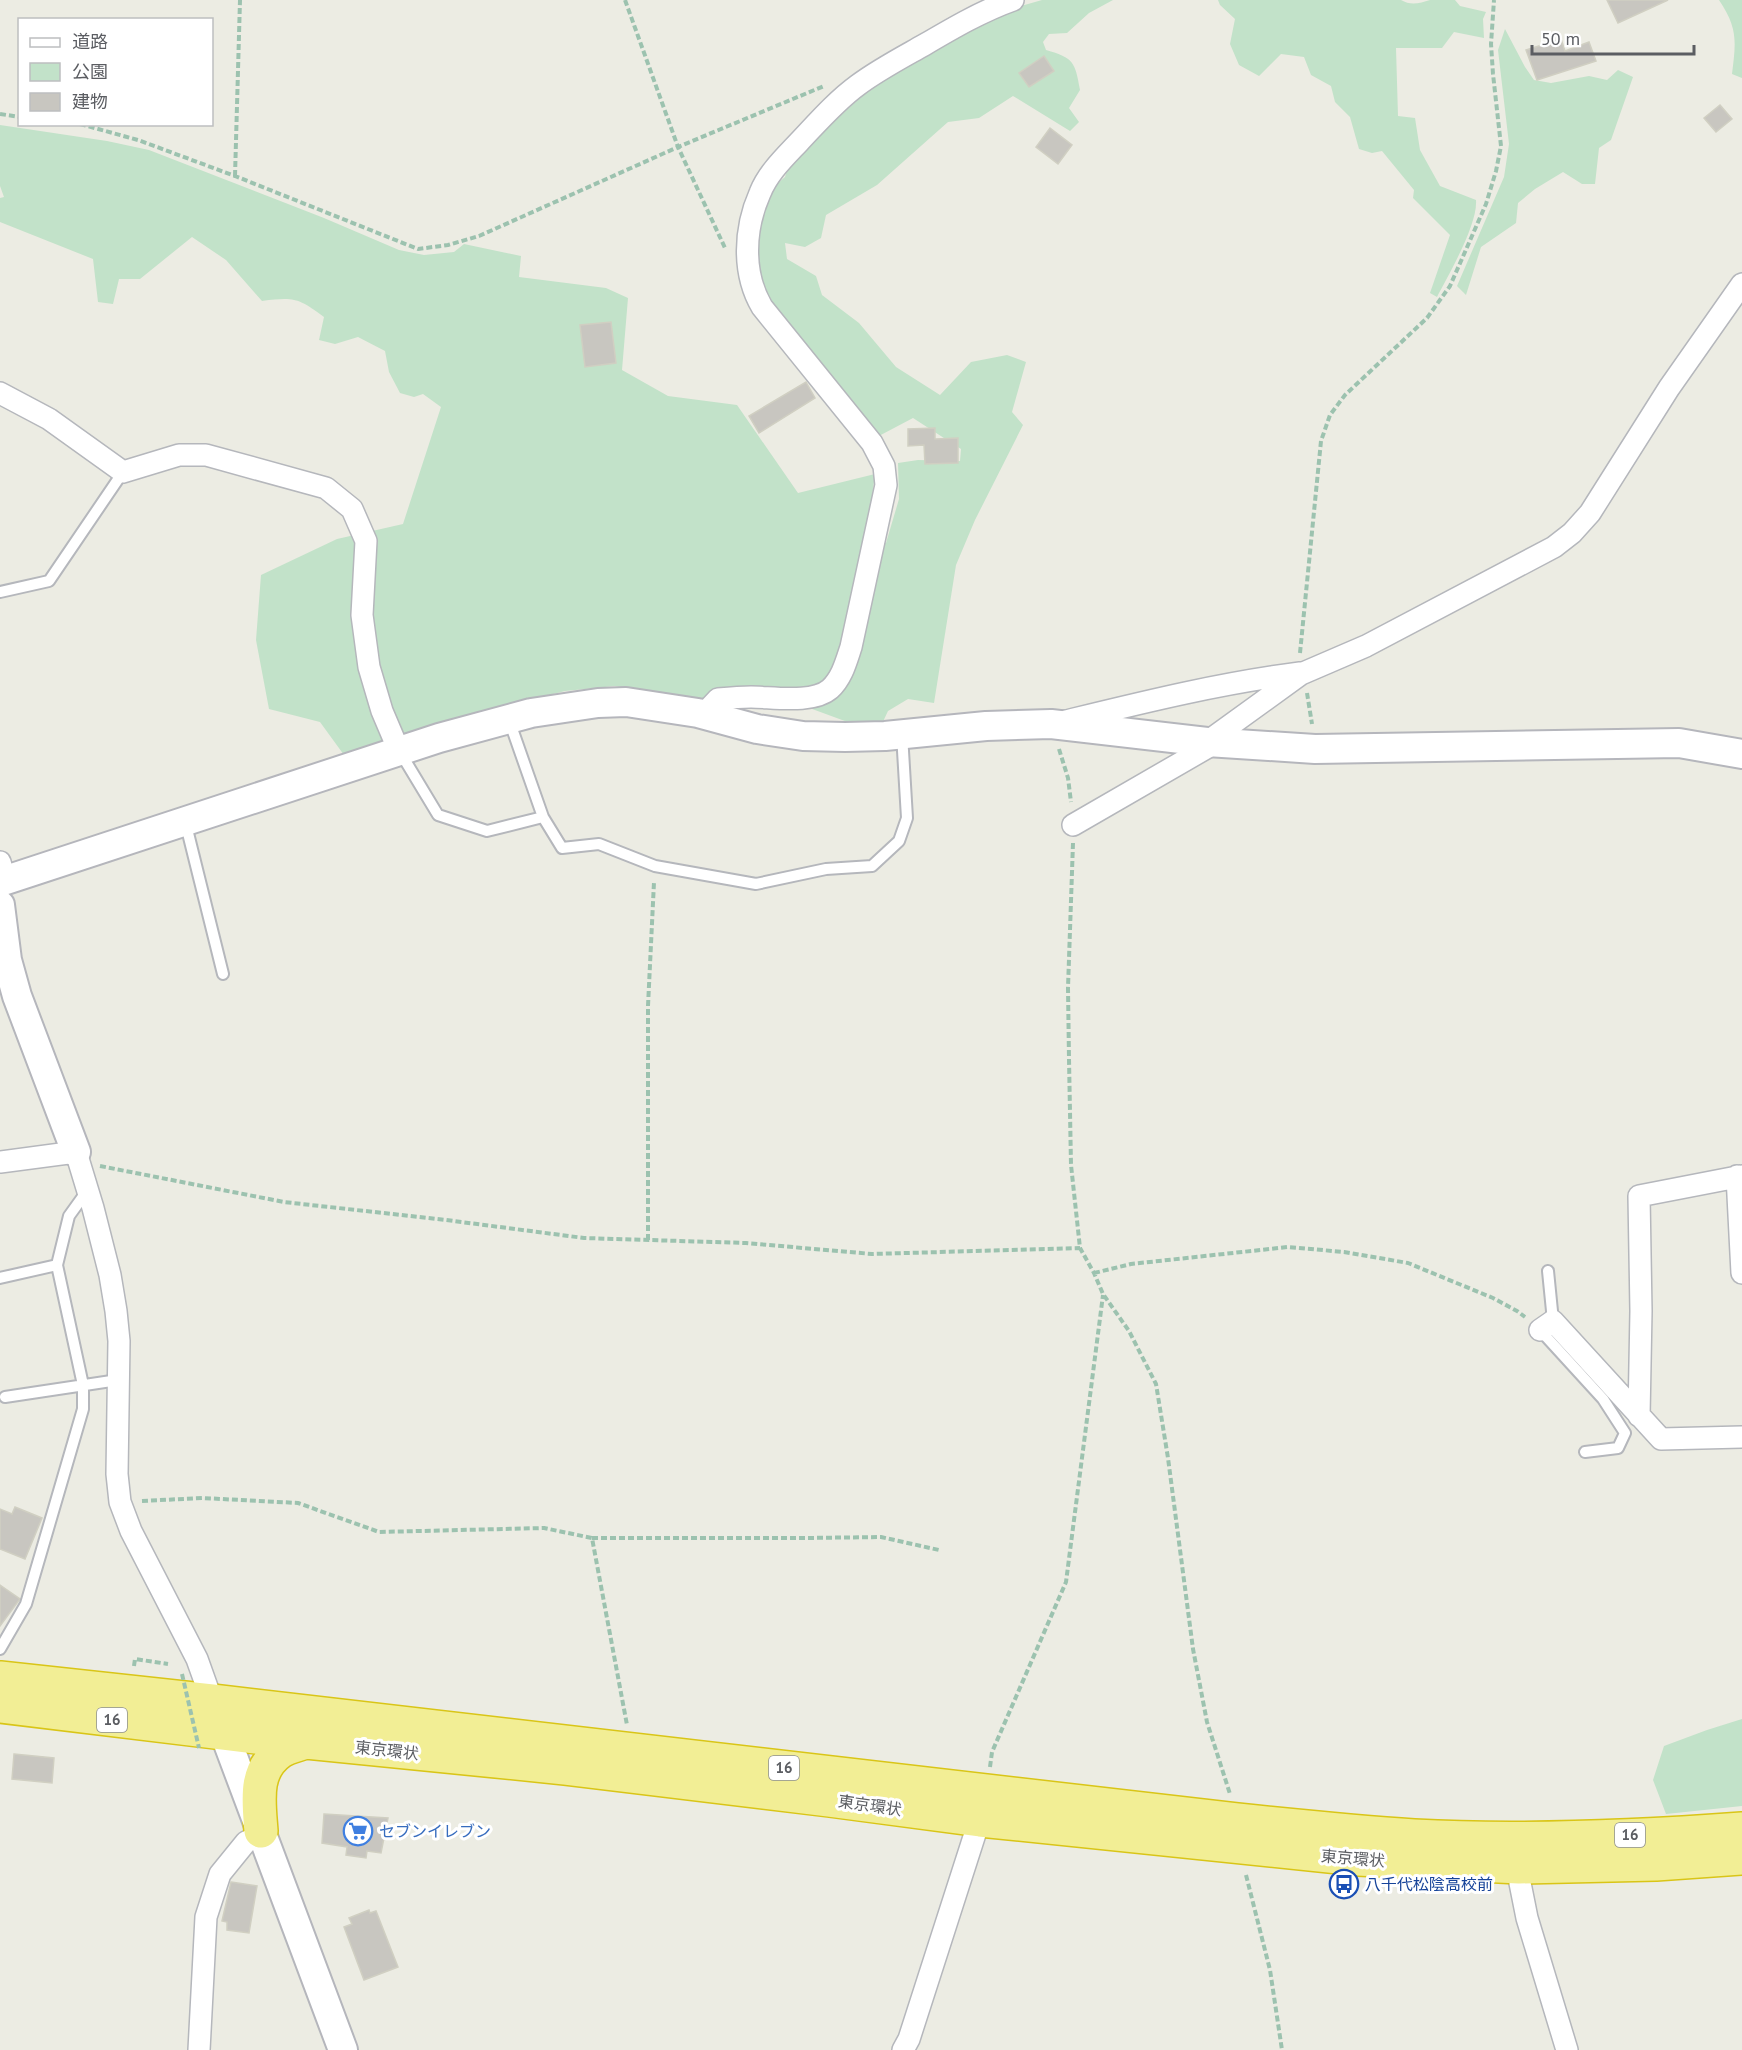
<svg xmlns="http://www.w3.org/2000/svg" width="1742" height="2050" font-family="'PT Sans','Noto Sans JP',sans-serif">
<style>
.green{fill:#c2e2c9}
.building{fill:#c8c6c0;stroke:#d0cfc2;stroke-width:1.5}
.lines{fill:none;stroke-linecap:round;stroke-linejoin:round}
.lane-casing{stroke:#b5b7bc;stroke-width:14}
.street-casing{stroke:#b5b7bc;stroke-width:24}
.secondary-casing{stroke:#b5b6bc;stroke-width:32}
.highway-casing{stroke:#d9c517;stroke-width:36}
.path{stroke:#9cc2af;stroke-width:4;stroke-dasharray:6 3;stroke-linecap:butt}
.lane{stroke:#fff;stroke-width:10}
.street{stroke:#fff;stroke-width:21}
.secondary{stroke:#fff;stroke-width:28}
.highway{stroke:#f2ee95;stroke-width:33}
.path-bridge{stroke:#9cc2af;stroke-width:4;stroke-dasharray:6 3;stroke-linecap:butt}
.labels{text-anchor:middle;stroke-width:6;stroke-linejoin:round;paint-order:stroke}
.shield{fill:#fff;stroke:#8c8e91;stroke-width:1.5}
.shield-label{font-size:15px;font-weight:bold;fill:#5b5d62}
.street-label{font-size:16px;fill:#5b5d62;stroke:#fff}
.shop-label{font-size:16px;fill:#366cbe;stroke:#fff;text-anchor:start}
.transit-label{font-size:16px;fill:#164399;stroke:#fff;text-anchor:start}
</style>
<rect width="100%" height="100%" fill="#ecece3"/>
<!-- green -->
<path class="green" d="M 1042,0 L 1113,0 L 1089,13 L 1067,33 L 1049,34 L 1043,42 L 1046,50 C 1074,58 1075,62 1080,90 L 1069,108 L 1079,122 L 1070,131 L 1013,96 L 979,118 L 948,122 L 877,185 L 826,215 L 821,238 L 805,247 L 785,243 L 787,259 L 816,276 L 822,295 L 859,323 L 896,367 L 940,395 L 971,362 L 1007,355 L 1026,362 L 1012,412 L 1023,425 L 975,520 L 956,565 L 934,703 L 908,699 L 888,711 L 880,728 L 853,724 L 804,706 L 697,701 L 615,686 L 565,691 L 463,717 L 344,755 L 320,722 L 269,709 L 256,640 L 261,575 L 337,539 L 403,524 L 441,407 L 423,394 L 414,397 L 400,393 L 389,372 L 385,351 L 358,337 L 335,344 L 319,340 L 324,317 C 298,298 295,297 262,301 L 226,260 L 192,237 L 140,279 L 119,279 L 113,304 L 98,302 L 93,259 L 0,222 L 0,198 L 4,197 L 0,186 L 0,125 L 107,141 L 149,150 L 324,218 L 399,250 L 424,255 L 454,252 L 464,244 L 521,256 L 519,277 L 606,288 L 628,298 L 622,370 L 668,396 L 737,405 L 798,493 L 875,474 L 866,545 L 886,543 L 899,499 L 898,463 L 918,460 L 960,461 L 961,449 L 913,418 L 877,437 L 774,310 L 766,291 L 751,243 L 770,190 L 785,177 L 789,163 L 876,83 L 971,28 L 1021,6 Z
M 1218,0 L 1401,0 C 1411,6 1420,3 1430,0 C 1437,0 1448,0 1455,0 L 1460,6 L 1486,12 L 1483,19 L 1484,38 L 1454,32 L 1442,48 L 1396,48 L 1398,116 L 1415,118 L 1420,150 L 1440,186 L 1476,200 C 1478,224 1449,274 1437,297 L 1430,293 L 1450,235 L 1413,198 L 1414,190 L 1382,151 L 1372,153 L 1359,149 L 1350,117 L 1335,102 L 1331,86 L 1311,75 L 1304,57 L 1281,54 L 1259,76 L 1239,65 L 1230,44 L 1235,19 L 1220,5 Z
M 1719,0 L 1742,0 L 1742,78 L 1732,74 C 1736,42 1738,28 1719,0 Z
M 1505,29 L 1525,67 L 1534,80 L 1551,83 L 1589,76 L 1607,80 L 1618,70 L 1633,77 L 1611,140 L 1599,148 L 1595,184 L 1582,184 L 1563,172 L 1535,189 L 1518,203 L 1516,223 L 1481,247 L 1466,295 L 1457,286 L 1504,177 L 1509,144 L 1498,50 Z
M 1742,1719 L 1742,1806 L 1666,1814 L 1653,1780 L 1664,1746 L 1707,1730 Z"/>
<!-- building -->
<path class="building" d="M 1607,0 L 1668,0 L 1618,23 Z
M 1561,39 L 1565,51 L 1589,42 L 1596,61 L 1537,80 L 1526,50 Z
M 1044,56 L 1054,71 L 1029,87 L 1019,73 Z
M 1720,105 L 1732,119 L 1716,132 L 1704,118 Z
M 1050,128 L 1072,145 L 1058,164 L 1036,147 Z
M 611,322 L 616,363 L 585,367 L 580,325 Z
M 806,382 L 815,398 L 759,433 L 749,416 Z
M 935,428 L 935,439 L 958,438 L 958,463 L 925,464 L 924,445 L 908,446 L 908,429 Z
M 15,1507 L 42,1518 L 25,1559 L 0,1549 L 0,1509 L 12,1514 Z
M 0,1585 L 20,1599 L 0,1626 Z
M 14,1754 L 54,1758 L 52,1783 L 12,1779 Z
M 324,1814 L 388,1818 L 381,1853 L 367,1851 L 366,1858 L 346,1855 L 347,1847 L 322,1843 Z
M 231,1882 L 257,1886 L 249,1933 L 227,1930 L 227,1922 L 222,1921 Z
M 369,1910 L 370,1913 L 376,1911 L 398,1967 L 364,1980 L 344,1927 L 352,1924 L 349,1918 Z"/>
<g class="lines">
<!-- lane casing -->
<g class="lane-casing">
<path id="lane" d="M 0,592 L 49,581 L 123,472
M 509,720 L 543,817 L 562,848 L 599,844 L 655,866 L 756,884 L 826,869 L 872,866 L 899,841 L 907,818 L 902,734
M 400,752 L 438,815 L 487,831 L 543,817
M 185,821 L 223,974
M 1548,1271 L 1553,1321
M 0,1278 L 57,1265
M 1540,1330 L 1603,1399 L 1625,1433 L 1618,1448 L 1585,1452
M 5,1397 L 118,1380
M 0,1649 L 26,1604 L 83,1409 L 83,1385 L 57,1265 L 69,1216 L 87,1191"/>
</g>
<!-- street casing -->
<g class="street-casing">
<path id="street" d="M 0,393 L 49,419 L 123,472 L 179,455 L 206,455 L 326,488 L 352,509 L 366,541 L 362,615 L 369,667 L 382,711 L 399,751
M 704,714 L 718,699 C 729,698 740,697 751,697 C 772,697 813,704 830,689 C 842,678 846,662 851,647 L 886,485 L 884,466 L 872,443 L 762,307 C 742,273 744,229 760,193 C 768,173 784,158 799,142 C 817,123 836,101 858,85 C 878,70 901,58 924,45 C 953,28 982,11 1013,0
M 1066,721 C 1144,702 1221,683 1300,673
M 1207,742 L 1301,674 L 1366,646 L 1554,547 L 1572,533 L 1590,513 L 1669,388 L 1742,284
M 1073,825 L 1215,743
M 0,862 L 5,880
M 0,1162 L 76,1152 L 93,1208 L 110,1275 L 116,1311 L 119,1341 L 117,1474 L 120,1502 L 131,1531 L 197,1659 L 212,1701
M 1737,1176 L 1742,1273
M 1540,1330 L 1553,1321 L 1661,1439 L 1742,1437
M 1639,1416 L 1641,1311 L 1639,1196 L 1742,1176
M 1518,1856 L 1520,1883 L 1527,1918 L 1567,2050
M 199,2050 L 206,1917 L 220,1874 L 246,1842 L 263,1834
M 903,2050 L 909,2039 L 983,1809"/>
</g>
<!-- secondary casing -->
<g class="secondary-casing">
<path id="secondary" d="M 0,882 L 439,738 L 531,713 L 598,703 L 626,702 L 698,713 L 757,729 L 803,736 L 845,737 L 885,736 L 986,726 L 1051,724 L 1207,742 L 1315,749 L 1679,743 L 1742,754
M 0,905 L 7,960 L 17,996 L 76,1152
M 217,1714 L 343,2050"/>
</g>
<!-- highway casing -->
<g class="highway-casing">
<path id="highway" d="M 0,1678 L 212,1701 L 1237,1820 C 1296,1826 1355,1832 1414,1836 C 1523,1842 1633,1837 1742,1829
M 0,1706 L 256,1737 L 565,1768 L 829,1800 L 980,1820 L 1358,1859 L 1519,1867 L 1656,1864 L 1742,1858
M 261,1831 C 259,1803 253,1771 280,1752 C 287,1747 298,1745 306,1742"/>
</g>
<!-- path -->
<path class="path" d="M 625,0 L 678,147 L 725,248
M 0,114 L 20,117
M 80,124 L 138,140 L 235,176 L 418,249 L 448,245 L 479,236 L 678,147 L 824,86
M 235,176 L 240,0
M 1300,653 L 1321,441 L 1330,415 L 1345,395 L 1427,318 L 1450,286 L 1486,204 L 1496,171 L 1501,146 L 1493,74 L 1491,44 L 1494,0
M 1307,693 L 1312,724
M 1059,749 L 1068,778 L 1071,802
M 1073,843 L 1068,988 L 1069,1059 L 1071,1165 L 1080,1248 L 1094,1273 L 1103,1294 L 1129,1331 L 1156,1384 L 1168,1458 L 1193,1649 L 1207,1722 L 1230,1794
M 100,1166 L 284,1202 L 446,1220 L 584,1238 L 746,1243 L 872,1254 L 1080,1248
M 648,1240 L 648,1006 L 654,882
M 1094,1273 L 1131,1264 L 1288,1247 L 1344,1252 L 1408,1263 L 1493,1298 L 1517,1311 L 1525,1317
M 142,1501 L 202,1498 L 298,1503 L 379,1532 L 544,1528 L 592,1538 L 627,1725
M 592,1538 L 807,1538 L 881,1537 L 939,1550
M 134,1666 L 135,1659 L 168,1664
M 990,1767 L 992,1752 L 1066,1582 L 1103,1295
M 1246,1875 L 1270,1970 L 1282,2050"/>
<!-- lane -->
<use href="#lane" class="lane"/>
<!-- street -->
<use href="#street" class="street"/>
<!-- secondary -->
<use href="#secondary" class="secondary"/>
<!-- highway -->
<use href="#highway" class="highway"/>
<!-- path-bridge -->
<path class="path-bridge" d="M 182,1674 L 199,1748"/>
</g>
<!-- icons -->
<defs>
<g id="supermarket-ring" transform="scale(1.5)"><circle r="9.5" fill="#fff" stroke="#3f7fe0" stroke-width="1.5"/><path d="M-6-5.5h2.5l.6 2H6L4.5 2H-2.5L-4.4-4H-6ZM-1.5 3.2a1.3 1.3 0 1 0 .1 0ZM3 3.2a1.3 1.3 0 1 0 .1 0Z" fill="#3f7fe0"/></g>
<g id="bus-ring" transform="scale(1.5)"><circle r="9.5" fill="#fff" stroke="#1a4fb4" stroke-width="1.5"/><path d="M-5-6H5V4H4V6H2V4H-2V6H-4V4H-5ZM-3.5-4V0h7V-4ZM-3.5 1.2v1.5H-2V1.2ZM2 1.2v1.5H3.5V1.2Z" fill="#1a4fb4"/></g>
</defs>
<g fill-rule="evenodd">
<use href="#supermarket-ring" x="358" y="1831"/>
<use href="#bus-ring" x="1344" y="1884"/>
</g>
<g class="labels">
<!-- shield labels -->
<g class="shield">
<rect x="97" y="1708" width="30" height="24" rx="4.5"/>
<rect x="769" y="1756" width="30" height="24" rx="4.5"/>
<rect x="1615" y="1823" width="30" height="24" rx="4.5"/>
</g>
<g class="shield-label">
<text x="112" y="1725">16</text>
<text x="784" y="1773">16</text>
<text x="1630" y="1840">16</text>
</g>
<!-- street labels -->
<g class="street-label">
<text transform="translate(387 1750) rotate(6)" y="6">東京環状</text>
<text transform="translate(870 1805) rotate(8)" y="6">東京環状</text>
<text transform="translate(1353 1858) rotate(5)" y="6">東京環状</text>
</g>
<!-- shop labels -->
<g class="shop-label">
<text x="379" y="1837">セブンイレブン</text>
</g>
<!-- transit labels -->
<g class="transit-label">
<text x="1365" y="1890">八千代松陰高校前</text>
</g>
</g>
<!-- legend -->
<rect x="18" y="18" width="195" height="108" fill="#ffffff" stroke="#bdbec0" stroke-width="1.5"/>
<rect x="30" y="38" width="30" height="9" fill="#ffffff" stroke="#bdbec0" stroke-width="1.5"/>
<text x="72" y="48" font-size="18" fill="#5b5d62">道路</text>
<rect x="30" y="63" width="30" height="18" fill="#c2e2c9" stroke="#bdbec0" stroke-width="1.5"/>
<text x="72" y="78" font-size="18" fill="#5b5d62">公園</text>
<rect x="30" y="93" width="30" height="18" fill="#c8c6c0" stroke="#bdbec0" stroke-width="1.5"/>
<text x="72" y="108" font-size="18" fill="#5b5d62">建物</text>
<!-- scale -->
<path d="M1532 45v9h162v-9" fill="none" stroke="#5b5d62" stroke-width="3"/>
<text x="1541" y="45" font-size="18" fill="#5b5d62" stroke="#ffffff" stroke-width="4.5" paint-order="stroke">50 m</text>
</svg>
